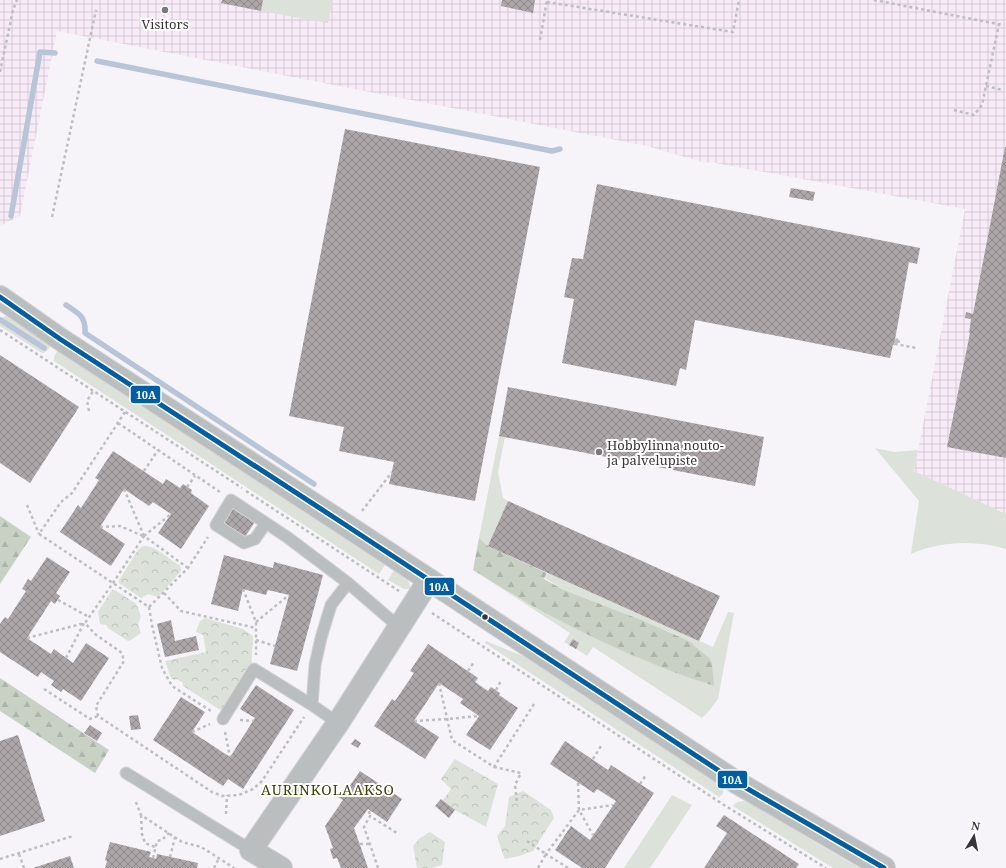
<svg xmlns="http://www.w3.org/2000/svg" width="1006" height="868" font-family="'Noto Serif',serif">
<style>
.industrial{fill:url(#industrial-grid)}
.green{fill:#dce1d9}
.forest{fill:url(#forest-firs)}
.park{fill:url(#park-crowns)}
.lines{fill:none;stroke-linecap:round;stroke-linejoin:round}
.stream{stroke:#b8c4d7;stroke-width:5.5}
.building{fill:url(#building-cross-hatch)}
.service-casing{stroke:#d4d2d6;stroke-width:13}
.minor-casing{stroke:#d4d2d6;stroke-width:24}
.tertiary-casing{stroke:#d4d2d6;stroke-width:24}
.path{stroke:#bcbebf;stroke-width:2.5;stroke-dasharray:3 3;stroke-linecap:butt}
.service{stroke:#babebe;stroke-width:11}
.minor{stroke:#babebe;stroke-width:22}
.tertiary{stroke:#babebe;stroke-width:22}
.path-bridge{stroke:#bcbebf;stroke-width:2.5;stroke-dasharray:3 3;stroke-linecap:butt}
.bus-1-casing{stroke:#fff;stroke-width:8}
.bus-1{stroke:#005ea1;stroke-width:5}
.poi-dot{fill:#7a787c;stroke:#fff;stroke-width:1.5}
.bus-dot{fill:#373539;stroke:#fff;stroke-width:1.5}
.labels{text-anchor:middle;stroke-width:4;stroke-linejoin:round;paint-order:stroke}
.poi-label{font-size:13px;fill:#373539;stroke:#fff}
.neighbourhood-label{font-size:14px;letter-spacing:1px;fill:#3f4202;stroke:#fff}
.line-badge{stroke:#fff;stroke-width:1.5}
.badge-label{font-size:11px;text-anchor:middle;font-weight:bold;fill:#fff}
</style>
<defs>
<pattern id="industrial-grid" width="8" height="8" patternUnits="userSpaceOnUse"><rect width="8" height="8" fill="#f6ebf6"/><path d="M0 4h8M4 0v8" fill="none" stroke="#d4cad4"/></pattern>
<pattern id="forest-firs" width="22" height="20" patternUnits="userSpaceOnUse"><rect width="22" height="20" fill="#c9d1c5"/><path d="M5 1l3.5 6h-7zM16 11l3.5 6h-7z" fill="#adb4aa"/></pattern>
<pattern id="park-crowns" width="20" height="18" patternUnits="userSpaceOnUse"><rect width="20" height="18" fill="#dce1d9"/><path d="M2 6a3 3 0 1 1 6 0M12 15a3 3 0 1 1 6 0" fill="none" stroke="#bdc2bb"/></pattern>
<pattern id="building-cross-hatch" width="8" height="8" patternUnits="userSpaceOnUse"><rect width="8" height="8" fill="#ada6a8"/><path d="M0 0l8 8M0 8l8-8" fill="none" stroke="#8e888a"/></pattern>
</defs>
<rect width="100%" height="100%" fill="#f6f4f9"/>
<!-- industrial -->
<path class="industrial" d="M 0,0 L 1006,0 L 1006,514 L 914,471 L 965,209 L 710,162 L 705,163 L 647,146 L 57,31 L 20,216 L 0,226 Z"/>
<!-- green -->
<path class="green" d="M 263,0 L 333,0 L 328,23 L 261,11 Z
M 6,316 L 51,345 C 48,349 47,353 42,353 L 0,326 L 0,320 L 2,318 Z
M 58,350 L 385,565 L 379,574 L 54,361 C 53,356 56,354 58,350 Z
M 499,436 L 505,437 L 498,472 L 503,498 L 508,501 L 488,546 L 479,538 Z
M 875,448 L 894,452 L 918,450 L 914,471 L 1006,514 L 1006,549 C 975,540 941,541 911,554 L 919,501 Z
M 394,570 C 401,575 411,578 410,589 L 404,589 L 388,580 Z
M 473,570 L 520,599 L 600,640 L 649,662 L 713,686 L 712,663 L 709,659 L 689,641 L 639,619 L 564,590 L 545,578 L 548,573 L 713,647 L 728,612 L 734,613 L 718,699 L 708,712 L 702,718 L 593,647 L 587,656 L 576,649 L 579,643 L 573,639 L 569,645 L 564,642 L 570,633 Z
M 486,641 L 525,657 L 720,785 L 723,788 L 723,794 L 719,797 L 485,643 Z
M 672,795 L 692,805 L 650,868 L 624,868 Z
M 743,801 C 756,803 780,820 791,827 C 814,842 837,855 860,868 L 833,868 L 733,806 L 734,804 L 738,802 Z"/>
<!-- forest -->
<path class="forest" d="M 0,516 L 31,537 L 0,584 Z
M 479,538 L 488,546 L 547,573 L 544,579 L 564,590 L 639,619 L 689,641 L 710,659 L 712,663 L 714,686 C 658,668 604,644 551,616 C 524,602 499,586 473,570 Z
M 0,678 L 109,750 L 95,773 L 0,711 Z"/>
<!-- park -->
<path class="park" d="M 143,546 C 155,545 169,559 179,565 L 181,568 L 181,571 L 158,597 L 148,594 L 141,598 L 119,583 L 119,580 L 138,550 Z
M 112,590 L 115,590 L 135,603 C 138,606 139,612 141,616 L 138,624 L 141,633 L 131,640 L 128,641 L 108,628 L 106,625 L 100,624 L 98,612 Z
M 205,618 L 243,629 L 253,636 L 251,672 L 225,713 L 183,686 L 183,683 L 177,679 L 174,680 L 171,678 L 165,661 L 206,652 L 203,635 L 196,632 L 200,621 Z
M 455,759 L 498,784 L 486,827 L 455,810 L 443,800 L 451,789 L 441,779 Z
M 523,791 L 551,810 L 554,818 L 533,851 L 519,856 L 505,859 L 501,849 L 497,836 L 505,826 L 509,797 Z
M 430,832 L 445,842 L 442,865 L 432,868 L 417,868 L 413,846 L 420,838 Z"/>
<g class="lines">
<!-- stream -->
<path class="stream" d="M 97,61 L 552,151 L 560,149
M 11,216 L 40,52 L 55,53
M 66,305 C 78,313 86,316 85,333 L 314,484
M 1,320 L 44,348"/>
</g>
<!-- building -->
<path class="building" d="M 222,0 L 263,0 L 261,11 L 221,3 Z
M 502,0 L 535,0 L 533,13 L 501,6 Z
M 345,129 L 540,167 L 475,501 L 389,484 L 394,462 L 339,451 L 344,427 L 289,416 Z
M 1005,147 L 1006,147 L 1006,458 L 947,447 L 970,333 L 969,333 L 971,319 L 965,318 L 966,312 L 973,314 Z
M 597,184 L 920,248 L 917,264 L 909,262 L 894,345 L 893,345 L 890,358 L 695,320 L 686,370 L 680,368 L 676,386 L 562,363 L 574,299 L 564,297 L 572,258 L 583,259 Z
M 791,188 L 815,192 L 813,201 L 789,197 Z
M 0,355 L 79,407 L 30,483 L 0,463 Z
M 508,387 L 764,437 L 755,486 L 499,436 Z
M 113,451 L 163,484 L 166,479 L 180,488 L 183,484 L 192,490 L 191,493 L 209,506 L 181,549 L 158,533 L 171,514 L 153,502 L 149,506 L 124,489 L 100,527 L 125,544 L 111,566 L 60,532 L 78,505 L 81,508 L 99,480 L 95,478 Z
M 508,501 L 720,596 L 699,641 L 488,546 Z
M 233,506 L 256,520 L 245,537 L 223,522 Z
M 224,555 L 273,568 L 274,562 L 323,575 L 297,671 L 270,664 L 289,595 L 268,590 L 266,595 L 243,589 L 238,611 L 211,604 Z
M 47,557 L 70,572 L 56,593 L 60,596 L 55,604 L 51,601 L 27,638 L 51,654 L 54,649 L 73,663 L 86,643 L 109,658 L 81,701 L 63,689 L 61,692 L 51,685 L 54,681 L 41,672 L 38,677 L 0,652 L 0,624 L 5,617 L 8,619 L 26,591 L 22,589 L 28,579 L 31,581 Z
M 171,620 L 175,641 L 196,636 L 199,650 L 165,657 L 157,624 Z
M 573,639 L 579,643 L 576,649 L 569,645 Z
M 428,644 L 478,678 L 475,682 L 488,691 L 491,687 L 500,693 L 499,695 L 518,708 L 490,750 L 466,735 L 479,716 L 460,703 L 463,699 L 439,683 L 414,721 L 439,737 L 425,759 L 374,726 L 392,699 L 395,701 L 414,673 L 410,671 Z
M 256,685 L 294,710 L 243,789 L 228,779 L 223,786 L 153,740 L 181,697 L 205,712 L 192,732 L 230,757 L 255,718 L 240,709 Z
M 138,715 L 141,729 L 131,730 L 129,716 Z
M 90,725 L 102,733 L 97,741 L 84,733 Z
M 18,735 L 45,821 L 0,836 L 0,741 Z
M 355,739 L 361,743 L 358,748 L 351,744 Z
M 565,741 L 608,770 L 611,765 L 654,793 L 605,868 L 582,868 L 555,850 L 571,826 L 590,840 L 616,801 L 597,789 L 594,793 L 550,764 Z
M 360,771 L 402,799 L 387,822 L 368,809 L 354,828 L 368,868 L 341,868 L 337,858 L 333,859 L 330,849 L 333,848 L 325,826 L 343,800 L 338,797 L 344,788 L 347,790 Z
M 441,799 L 455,810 L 449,818 L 435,806 Z
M 724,815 L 799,864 L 796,868 L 704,868 L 727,833 L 716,826 Z
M 110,842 L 151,852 L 149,857 L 153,858 L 156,859 L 157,854 L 198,863 L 197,868 L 105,868 L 107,861 L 105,860 Z
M 70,856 L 74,868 L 33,868 Z"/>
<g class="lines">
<!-- service casing -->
<g class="service-casing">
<path id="service" d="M 266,523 L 255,539 L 244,543 L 216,525 L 231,500 L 287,537 L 348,583 L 399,627
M 223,719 L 254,669 L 312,705
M 338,723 L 312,705 L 315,665 L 321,638 L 331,605 L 348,583
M 126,773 L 251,850"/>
</g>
<!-- minor casing -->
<g class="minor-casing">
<path id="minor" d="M 281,868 L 251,850 L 338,723 L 429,580"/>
</g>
<!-- tertiary casing -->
<g class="tertiary-casing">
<path id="tertiary" d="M 0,297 L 60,339 L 341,522 L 736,782 L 884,868"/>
</g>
<!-- path -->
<path class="path" d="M 874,0 L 1003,25
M 547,2 L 733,32 L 739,0
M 540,40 L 547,0
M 0,72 L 13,10 L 17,0
M 986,86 L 1003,90
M 954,110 L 974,115 L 982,105 L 999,24
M 52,217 L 96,10
M 0,330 L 242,488
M 897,342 L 900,341 L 898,339 L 896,340 L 895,344 L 916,348
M 89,411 L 87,401 L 93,391
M 125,412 L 72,493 L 61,502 L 39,534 L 149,607 L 188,568 L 208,537
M 118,423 L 220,492
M 144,471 L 158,450
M 187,487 L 195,476
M 124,489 L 144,536
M 246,491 L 399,591
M 27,505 L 39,534
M 362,511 L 392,472
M 100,527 L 120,526 L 143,536
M 144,536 L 171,514
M 188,568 L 144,536 L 113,583 L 85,623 L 95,634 L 122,653 L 124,661 L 96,706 L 98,716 L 212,792 L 222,796 L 239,795 L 253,789 L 262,781 L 304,717
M 243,589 L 256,622 L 256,655
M 164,593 L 181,611 L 256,628
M 58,600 L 89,617
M 149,607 L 152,625 L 162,668 L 172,686 L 211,711
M 432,613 L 724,805 L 826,868
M 256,622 L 289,595
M 27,638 L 85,623
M 256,640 L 275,646
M 66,658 L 84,623
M 468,671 L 474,662
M 439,683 L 452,740 L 494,767 L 534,704
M 44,689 L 90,719 L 98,716
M 496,690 L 501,681
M 240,720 L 254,721
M 414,721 L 447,719 L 479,716
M 192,732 L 210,724
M 225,732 L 230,757
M 593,759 L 601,746
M 494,767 L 521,773 L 515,785 L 517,803
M 578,783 L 579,810 L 593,835
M 640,784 L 646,775
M 136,802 L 141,815 L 182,842 L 201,847 L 214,855 L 234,868
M 369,811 L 370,816
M 226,814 L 227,795
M 141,815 L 142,834 L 145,843 L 155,847
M 527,841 L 546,854 L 538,868
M 360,844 L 370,844
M 19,854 L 24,868
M 170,857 L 175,837
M 153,858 L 157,841 L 162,840 L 169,833
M 0,859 L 73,836
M 214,868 L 219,858
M 378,868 L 364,827 L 370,816 L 397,833
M 568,868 L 546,854 L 579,810 L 613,805"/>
<!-- service -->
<use href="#service" class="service"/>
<!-- minor -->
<use href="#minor" class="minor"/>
<!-- tertiary -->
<use href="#tertiary" class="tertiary"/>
<!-- path-bridge -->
<path class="path-bridge" d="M 894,342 L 897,342"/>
<!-- bus-1 casing -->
<g class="bus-1-casing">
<path id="bus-1" d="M 0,297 L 60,339 L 341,522 L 736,782 L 884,868"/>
</g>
<!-- bus-1 -->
<use href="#bus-1" class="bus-1"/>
</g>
<!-- markers -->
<g class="poi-dot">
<circle cx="165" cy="10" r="4"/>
<circle cx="599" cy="452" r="4"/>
</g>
<circle class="bus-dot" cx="485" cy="617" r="3.5"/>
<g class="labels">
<!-- poi labels -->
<g class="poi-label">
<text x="165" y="29">Visitors</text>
<text x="607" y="450" text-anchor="start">Hobbylinna nouto-<tspan x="607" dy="15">ja palvelupiste</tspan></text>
</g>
<!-- neighbourhood labels -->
<g class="neighbourhood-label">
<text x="328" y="795">AURINKOLAAKSO</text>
</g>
</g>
<g class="line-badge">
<rect x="130" y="385" width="31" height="19" rx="4" fill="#005ea1"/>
<rect x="424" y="577" width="31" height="19" rx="4" fill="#005ea1"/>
<rect x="717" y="770" width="31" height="19" rx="4" fill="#005ea1"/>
</g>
<g class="badge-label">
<text x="146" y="399">10A</text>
<text x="439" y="591">10A</text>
<text x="732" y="784">10A</text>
</g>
<!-- north arrow -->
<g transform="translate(974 836) rotate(10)" stroke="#ffffff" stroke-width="3" paint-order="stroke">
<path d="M0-3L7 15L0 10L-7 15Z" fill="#373539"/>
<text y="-6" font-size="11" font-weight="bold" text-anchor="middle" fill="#373539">N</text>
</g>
</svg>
